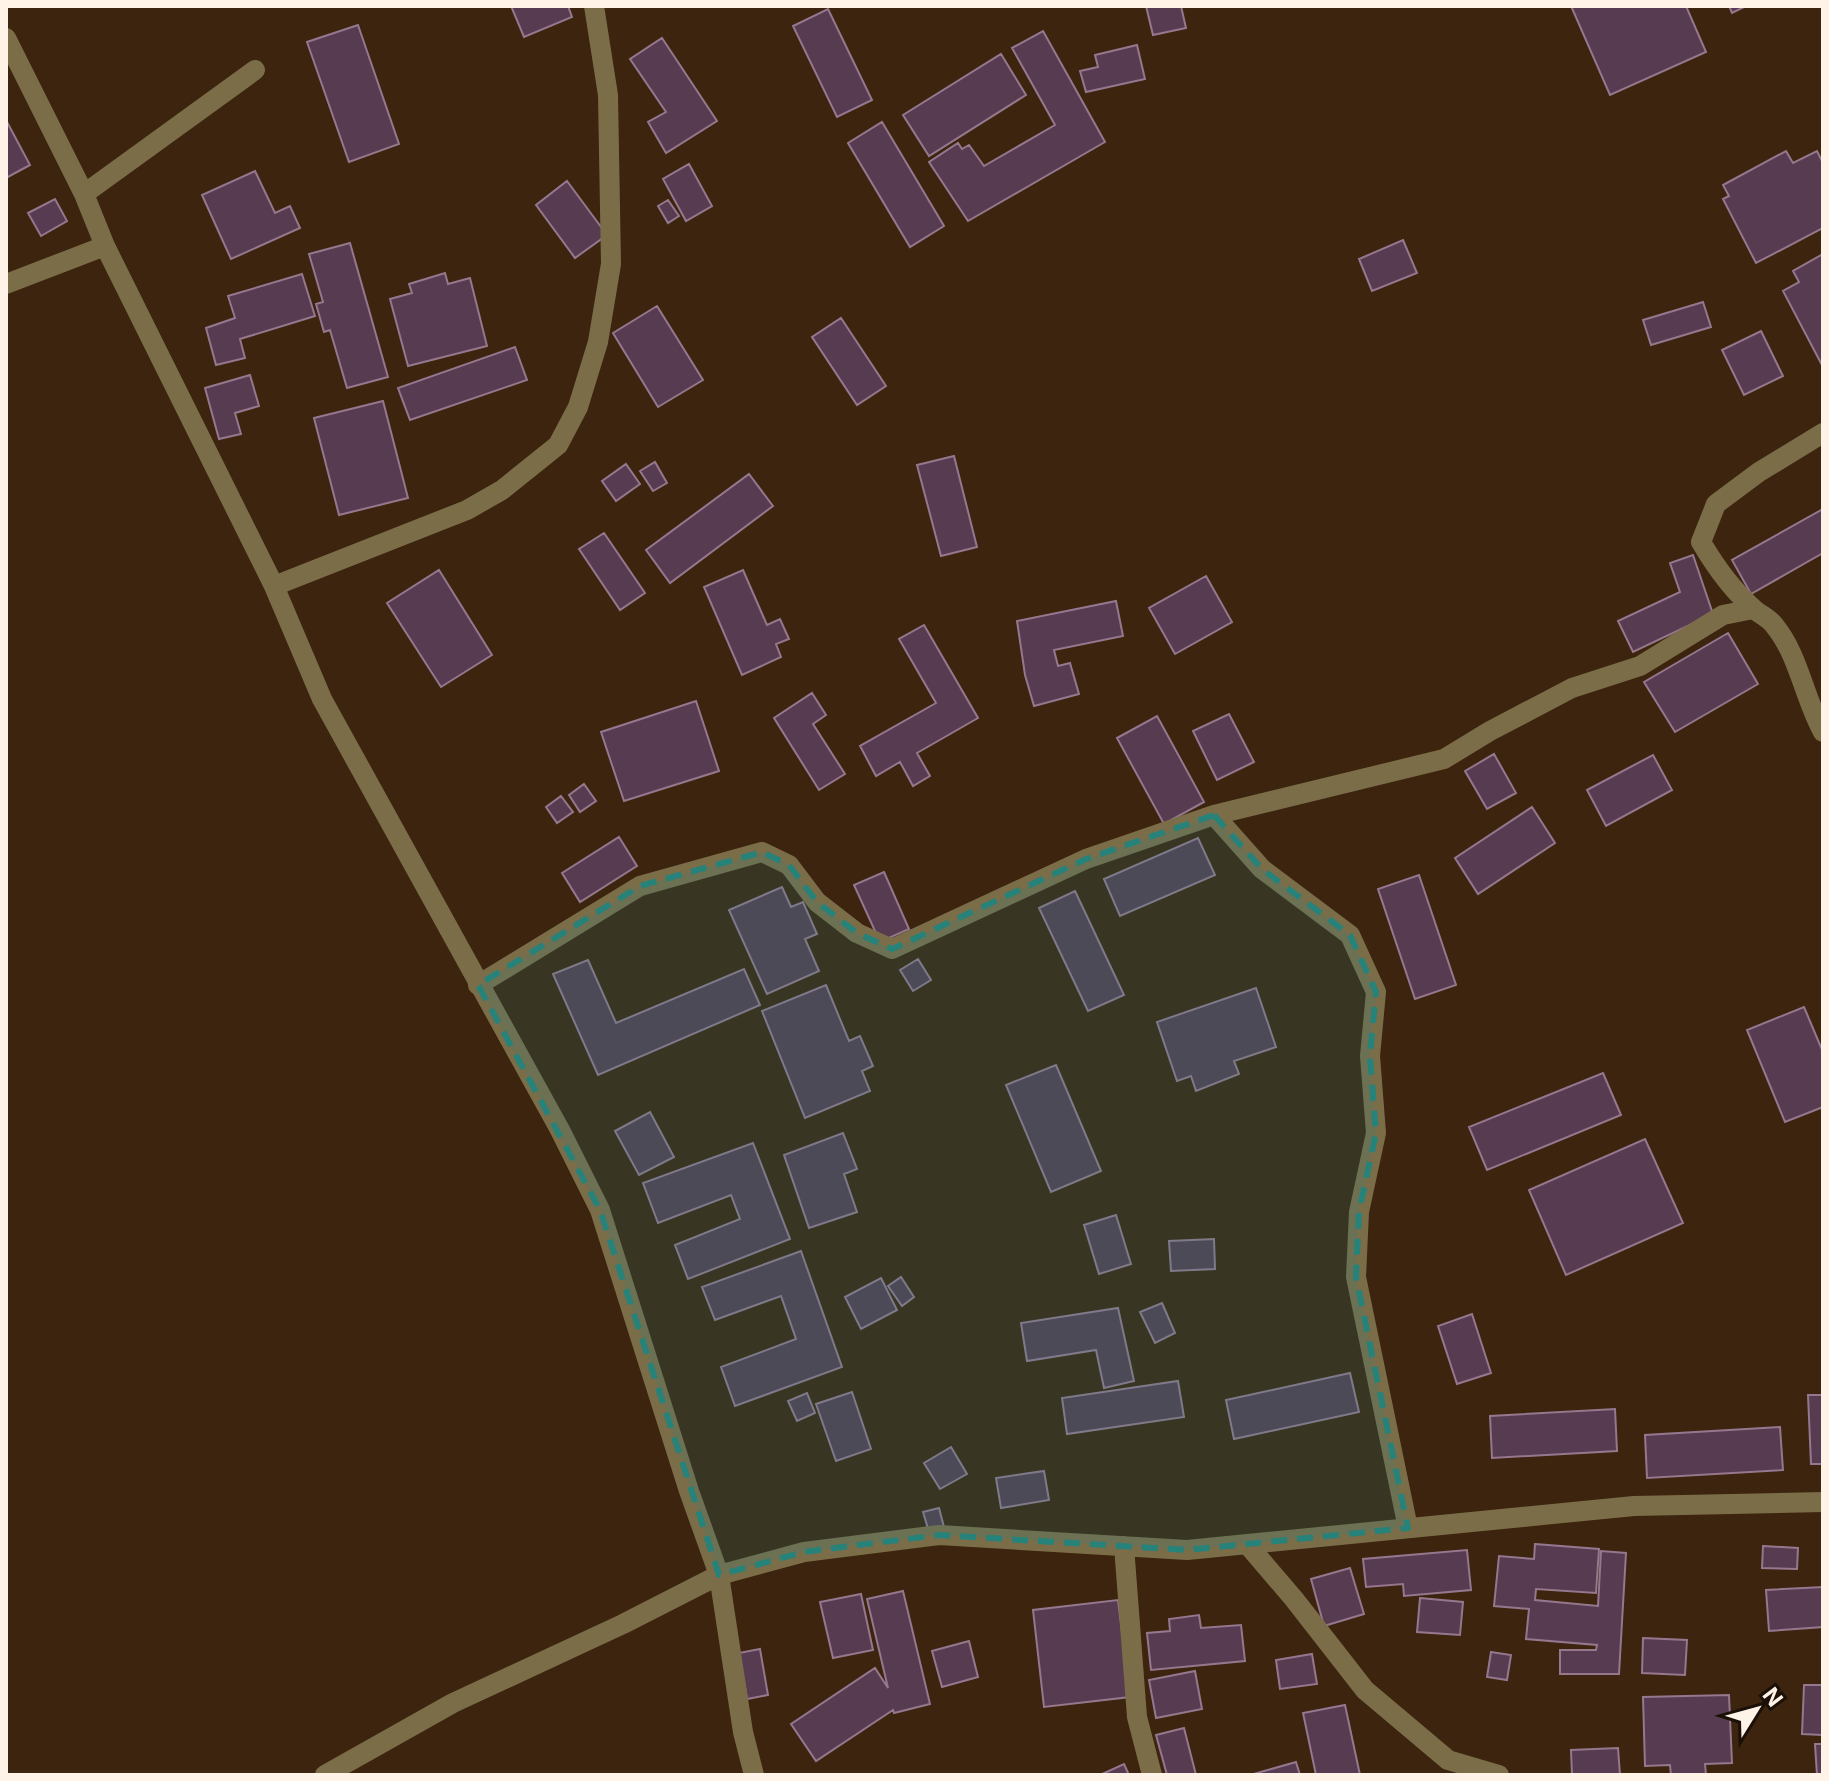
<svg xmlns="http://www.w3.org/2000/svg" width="1829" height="1781" font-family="Inter,sans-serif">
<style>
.building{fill:#573c51;stroke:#95778e;stroke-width:2}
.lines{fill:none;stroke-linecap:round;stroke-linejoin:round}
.minor{stroke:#7c6d49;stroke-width:20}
.marked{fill:#27827a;fill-opacity:0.2;stroke:#27827a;stroke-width:6;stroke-dasharray:16 10;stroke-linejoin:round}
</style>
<rect width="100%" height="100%" fill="#3c240e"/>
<!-- building -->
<path class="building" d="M 511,6 L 568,6 L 572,17 L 524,37 Z
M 1146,6 L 1181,6 L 1186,28 L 1153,35 Z
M 1571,6 L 1686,6 L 1706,52 L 1610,95 Z
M 1729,6 L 1746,6 L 1732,13 Z
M 828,9 L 872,100 L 837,117 L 793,26 Z
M 358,25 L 399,144 L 349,162 L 307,42 Z
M 1043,31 L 1105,142 L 968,221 L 929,162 L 958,143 L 962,149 L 969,145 L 984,166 L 1055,125 L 1012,48 Z
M 662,38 L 717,121 L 666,153 L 648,122 L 666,112 L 630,59 Z
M 1137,45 L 1145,79 L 1086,92 L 1080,71 L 1098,67 L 1095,55 Z
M 1001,54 L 1026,95 L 929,156 L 903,115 Z
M 6,120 L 30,165 L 6,178 Z
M 882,122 L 944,226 L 910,247 L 848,143 Z
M 1786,151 L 1793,163 L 1817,151 L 1823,163 L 1823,228 L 1756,263 L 1723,199 L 1729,196 L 1723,185 Z
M 689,164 L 712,206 L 686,221 L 663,179 Z
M 255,171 L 275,213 L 290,206 L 300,228 L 231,259 L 202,195 Z
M 567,181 L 607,235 L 575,258 L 536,205 Z
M 55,199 L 67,221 L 41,236 L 28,213 Z
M 668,200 L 679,216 L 668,223 L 658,206 Z
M 1403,240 L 1417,273 L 1372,291 L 1359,259 Z
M 350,243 L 388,377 L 347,388 L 330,330 L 324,332 L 316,304 L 323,302 L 309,254 Z
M 1823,254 L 1823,367 L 1783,291 L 1799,282 L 1793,271 Z
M 445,273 L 448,284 L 470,278 L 487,346 L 408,366 L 390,299 L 412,293 L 409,284 Z
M 302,274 L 315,316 L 240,339 L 245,358 L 216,365 L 206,328 L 235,318 L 228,296 Z
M 1703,302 L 1711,327 L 1651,345 L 1643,320 Z
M 657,306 L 703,380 L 658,407 L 613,333 Z
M 841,318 L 886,386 L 857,405 L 812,337 Z
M 1761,331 L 1783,376 L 1744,395 L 1722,350 Z
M 515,347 L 527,380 L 410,420 L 398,388 Z
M 250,375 L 259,406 L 235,413 L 241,434 L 219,439 L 205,388 Z
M 383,401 L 408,498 L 339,515 L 314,418 Z
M 954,456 L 977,547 L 941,556 L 917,465 Z
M 655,462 L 667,483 L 653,491 L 640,471 Z
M 626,464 L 640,484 L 616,501 L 602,481 Z
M 749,474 L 773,506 L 670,583 L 646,550 Z
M 1823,509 L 1823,553 L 1751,594 L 1732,560 Z
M 604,533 L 645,593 L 620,610 L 579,549 Z
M 1693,555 L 1713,614 L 1633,652 L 1618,621 L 1680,592 L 1670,563 Z
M 439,570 L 492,655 L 441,687 L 387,603 Z
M 743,570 L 767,625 L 780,619 L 789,639 L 776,644 L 781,657 L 742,675 L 704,587 Z
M 1206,576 L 1232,622 L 1175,654 L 1149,608 Z
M 1116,601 L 1123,636 L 1054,650 L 1058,666 L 1070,663 L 1079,694 L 1034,706 L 1025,675 L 1017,621 Z
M 924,625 L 978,718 L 917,753 L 930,776 L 913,786 L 900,762 L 876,776 L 860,746 L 936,703 L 899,639 Z
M 1728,633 L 1758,684 L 1675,732 L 1644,682 Z
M 812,693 L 826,715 L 813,724 L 845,774 L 819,790 L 774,718 Z
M 696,701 L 719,771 L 624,801 L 601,732 Z
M 1229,714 L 1254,762 L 1217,780 L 1193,731 Z
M 1157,716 L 1204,802 L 1164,824 L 1117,738 Z
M 1494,754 L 1516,793 L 1487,809 L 1465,771 Z
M 1653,755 L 1672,790 L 1606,826 L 1587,790 Z
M 584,784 L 596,801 L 580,812 L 569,795 Z
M 561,796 L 573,812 L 557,823 L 546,807 Z
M 1532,807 L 1555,843 L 1478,894 L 1455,858 Z
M 619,837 L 637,866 L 580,902 L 562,873 Z
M 1198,838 L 1215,875 L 1120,916 L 1104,879 Z
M 884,872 L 909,929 L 880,942 L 854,885 Z
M 1419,875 L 1456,985 L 1415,999 L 1378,889 Z
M 782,887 L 791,907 L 803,902 L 817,934 L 805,939 L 819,971 L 767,994 L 729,910 Z
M 1075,891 L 1124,995 L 1088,1011 L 1039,908 Z
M 918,959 L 931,980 L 913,991 L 900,970 Z
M 588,960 L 616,1023 L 744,969 L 760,1005 L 598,1075 L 553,974 Z
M 826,985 L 849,1041 L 860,1036 L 873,1066 L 862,1071 L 870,1091 L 805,1118 L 762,1011 Z
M 1256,988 L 1276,1047 L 1234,1061 L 1239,1074 L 1196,1091 L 1191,1076 L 1177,1081 L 1157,1022 Z
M 1804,1007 L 1823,1052 L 1823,1107 L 1785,1122 L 1747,1030 Z
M 1056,1065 L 1101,1171 L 1051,1192 L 1006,1085 Z
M 1603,1073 L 1621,1115 L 1487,1170 L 1469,1127 Z
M 650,1112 L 674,1157 L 639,1175 L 615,1131 Z
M 843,1133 L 857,1169 L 844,1174 L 857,1212 L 809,1228 L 784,1155 Z
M 1645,1139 L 1683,1223 L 1566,1275 L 1529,1190 Z
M 753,1143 L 790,1239 L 688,1279 L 675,1245 L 740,1219 L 731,1195 L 658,1223 L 643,1183 Z
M 1116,1215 L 1131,1264 L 1099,1274 L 1084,1225 Z
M 1214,1239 L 1215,1269 L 1171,1271 L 1169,1241 Z
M 801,1251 L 842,1367 L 735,1406 L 721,1367 L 796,1339 L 781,1296 L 715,1320 L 702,1287 Z
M 901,1277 L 914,1297 L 902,1306 L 888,1286 Z
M 881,1278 L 897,1310 L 861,1329 L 845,1297 Z
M 1162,1303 L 1175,1333 L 1155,1343 L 1140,1312 Z
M 1118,1308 L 1134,1381 L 1104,1388 L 1096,1350 L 1027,1361 L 1021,1323 Z
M 1472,1314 L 1491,1373 L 1457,1384 L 1438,1326 Z
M 1350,1373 L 1359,1412 L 1234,1439 L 1226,1400 Z
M 1178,1381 L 1184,1417 L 1067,1434 L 1062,1398 Z
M 852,1392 L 871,1449 L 836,1461 L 816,1404 Z
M 807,1393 L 815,1413 L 797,1421 L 788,1401 Z
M 1808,1395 L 1823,1395 L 1823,1464 L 1811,1464 Z
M 1615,1409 L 1617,1451 L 1492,1458 L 1490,1416 Z
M 1780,1427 L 1783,1470 L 1647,1478 L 1645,1435 Z
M 951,1447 L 967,1474 L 940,1489 L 924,1463 Z
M 1044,1471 L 1049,1500 L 1001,1508 L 996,1478 Z
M 939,1508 L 944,1527 L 929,1532 L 923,1512 Z
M 1535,1544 L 1599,1549 L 1596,1593 L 1536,1589 L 1535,1600 L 1598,1606 L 1601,1551 L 1626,1553 L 1619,1674 L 1560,1674 L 1560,1650 L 1596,1650 L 1597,1645 L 1526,1639 L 1529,1609 L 1494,1606 L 1499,1556 L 1534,1559 Z
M 1763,1546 L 1798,1548 L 1797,1569 L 1762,1568 Z
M 1467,1550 L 1471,1590 L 1404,1596 L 1403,1584 L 1366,1587 L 1363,1559 Z
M 1350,1568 L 1364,1614 L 1324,1626 L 1311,1579 Z
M 1823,1587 L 1823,1627 L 1769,1631 L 1766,1590 Z
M 903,1591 L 930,1704 L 894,1713 L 893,1710 L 816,1761 L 791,1724 L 875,1668 L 888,1688 L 867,1599 Z
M 861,1594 L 873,1650 L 833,1658 L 820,1602 Z
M 1420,1598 L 1463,1602 L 1460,1635 L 1417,1632 Z
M 1118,1600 L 1130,1697 L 1044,1707 L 1033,1610 Z
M 1199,1615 L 1201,1628 L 1241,1625 L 1245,1661 L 1151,1670 L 1147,1633 L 1170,1631 L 1169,1619 Z
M 1643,1638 L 1687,1640 L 1685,1675 L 1642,1673 Z
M 969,1641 L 978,1677 L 942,1687 L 932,1651 Z
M 760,1649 L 768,1695 L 747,1699 L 739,1653 Z
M 1491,1652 L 1511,1655 L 1507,1680 L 1487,1677 Z
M 1312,1654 L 1317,1684 L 1280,1689 L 1276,1660 Z
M 1195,1671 L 1202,1709 L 1156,1718 L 1149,1680 Z
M 1804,1685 L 1823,1685 L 1822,1735 L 1802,1734 Z
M 1729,1695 L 1732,1763 L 1705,1764 L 1706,1775 L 1671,1775 L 1670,1765 L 1645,1766 L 1643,1697 Z
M 1345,1705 L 1360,1775 L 1316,1775 L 1303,1713 Z
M 1184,1728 L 1196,1775 L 1167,1775 L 1156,1735 Z
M 1815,1744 L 1823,1744 L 1823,1775 L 1817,1775 Z
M 1618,1748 L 1620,1775 L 1572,1775 L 1571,1750 Z
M 1296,1762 L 1300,1775 L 1250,1775 Z
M 1124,1764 L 1129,1775 L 1100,1775 Z"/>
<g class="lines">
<!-- minor -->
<path class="minor" d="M 6,38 L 84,194 L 105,246 L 274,586 L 322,699 L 560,1130 L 600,1210 L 689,1491 L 719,1575 L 743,1732 L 754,1775
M 84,194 L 255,70
M 6,284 L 105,246
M 1823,433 L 1759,472 L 1716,504 L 1701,542 C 1715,566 1733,591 1755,610 C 1761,615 1769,618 1774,625 C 1799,655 1804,698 1823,732
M 274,586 L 467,510 L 502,490 L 558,445 L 578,407 L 598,342 L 611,264 L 608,95 L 594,6
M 1214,815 L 1262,869 L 1350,935 L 1376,992 L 1370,1056 L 1376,1133 L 1359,1212 L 1356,1277 L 1408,1528
M 478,985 L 640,886 L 762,852 L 789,865 L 817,902 L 857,933 L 892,949 L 1086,859 L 1214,815 L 1444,759 L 1490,731 L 1572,688 L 1640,666 L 1723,615 L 1753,609
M 1247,1544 L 1294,1599 L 1365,1690 L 1448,1760 L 1499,1775
M 1124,1546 L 1137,1717 L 1152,1775
M 325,1775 L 453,1703 L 623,1624 L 719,1575 L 804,1552 L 939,1535 L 1187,1550 L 1634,1506 L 1823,1502"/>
</g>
<!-- marked area -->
<path class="marked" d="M 1214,815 L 1262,869 L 1350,935 L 1376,992 L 1370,1056 L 1376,1133 L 1359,1212 L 1356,1277 L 1408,1528 L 1187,1550 L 939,1535 L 804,1552 L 719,1575 L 600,1210 L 478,985 L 640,886 L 762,852 L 789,865 L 817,902 L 857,933 L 892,949 L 1086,859 Z"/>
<!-- border -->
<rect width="1829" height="1781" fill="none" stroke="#fff2e7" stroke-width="16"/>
<!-- north arrow -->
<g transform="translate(1757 1709) rotate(53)" stroke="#1b1007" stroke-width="6" paint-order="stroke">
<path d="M0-6L14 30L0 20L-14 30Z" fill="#fff2e7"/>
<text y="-12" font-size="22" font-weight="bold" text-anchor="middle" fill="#fff2e7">N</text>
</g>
</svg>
